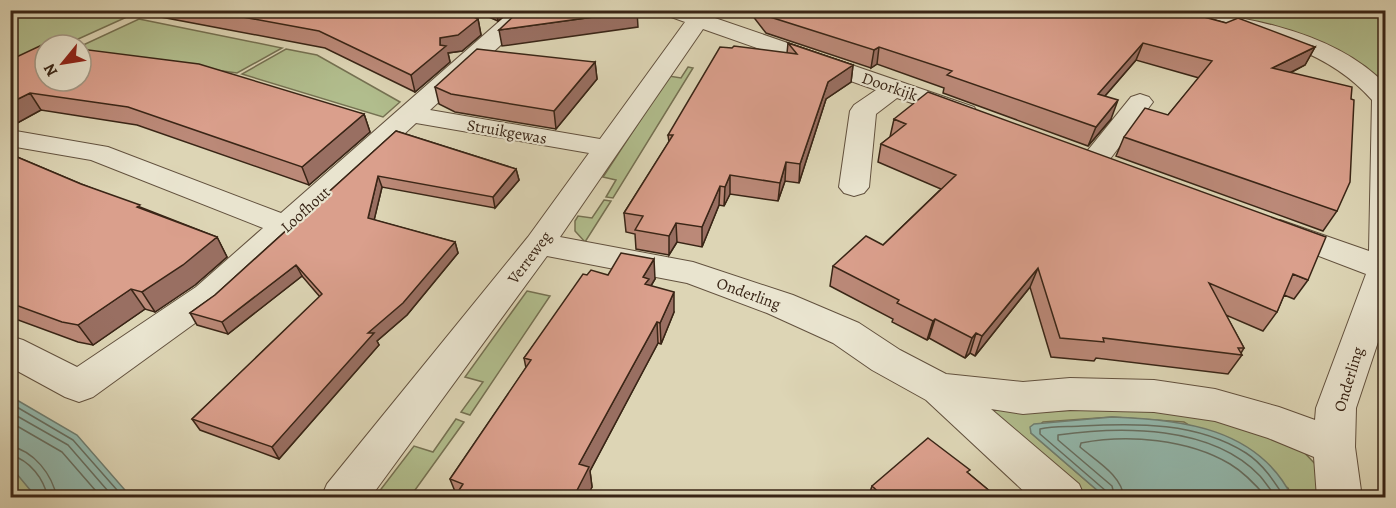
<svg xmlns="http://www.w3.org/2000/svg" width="1396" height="508" font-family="Alegreya,serif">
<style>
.green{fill:#b1bd8d;stroke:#757152;stroke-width:1.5}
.water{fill:#93b9ae;stroke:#6f7e71;stroke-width:1.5}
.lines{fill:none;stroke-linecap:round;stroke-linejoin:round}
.shore{stroke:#666f62;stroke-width:1.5}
.minor-casing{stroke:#62513e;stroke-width:2}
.minor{fill:#e9e4cf;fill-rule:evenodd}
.wall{fill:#bb8978;stroke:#392516;stroke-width:1.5}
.shaded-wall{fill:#996f62;stroke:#392516;stroke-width:1.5}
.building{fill:#da9f8c;stroke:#392516;stroke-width:1.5}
.labels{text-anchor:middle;stroke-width:4.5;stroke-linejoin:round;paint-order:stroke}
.street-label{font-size:16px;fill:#392516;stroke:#e9e4cf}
</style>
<rect width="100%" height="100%" fill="#ddd5b5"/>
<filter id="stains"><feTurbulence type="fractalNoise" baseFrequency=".00333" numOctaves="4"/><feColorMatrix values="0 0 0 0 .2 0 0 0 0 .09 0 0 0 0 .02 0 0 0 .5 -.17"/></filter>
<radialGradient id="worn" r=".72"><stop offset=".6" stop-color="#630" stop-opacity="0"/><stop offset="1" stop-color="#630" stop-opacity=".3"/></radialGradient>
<!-- green -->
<path class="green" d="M 11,11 L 140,11 L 65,45 L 45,45 L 11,68 Z
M 1204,11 L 1385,11 L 1385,89 L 1365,71 L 1206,16 Z
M 139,19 L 282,48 L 237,73 L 81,51 L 81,46 Z
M 286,49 L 317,55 L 400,102 L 383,117 L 242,74 Z
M 688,67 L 693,68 L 613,198 L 606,197 L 616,180 L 603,177 L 669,76 L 681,78 Z
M 604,200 L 611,201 L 585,242 L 575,231 L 575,221 L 578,216 L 592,218 Z
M 527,291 L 550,296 L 470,415 L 461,412 L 483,382 L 465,377 Z
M 973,406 L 1042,412 L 1124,407 L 1203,417 L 1239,426 L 1301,449 L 1318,467 L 1324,497 L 1292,497 L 1288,488 L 1184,422 L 1112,417 L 1043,422 L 1031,433 L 1105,497 L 1078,497 Z
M 456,419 L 464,422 L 410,497 L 375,497 L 414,446 L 433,452 Z
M 10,467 L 15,470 L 36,497 L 11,497 Z"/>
<!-- water -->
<path class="water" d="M 10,396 L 77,435 L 131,497 L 36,497 L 11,467 Z
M 1112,417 C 1181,419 1258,428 1292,497 L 1105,497 L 1031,433 L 1030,427 L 1034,424 Z"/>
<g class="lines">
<!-- shore -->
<path class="shore" d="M 10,403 L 73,440 L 124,498
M 10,412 L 68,445 L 114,498
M 10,422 L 62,452 L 102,498
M 10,446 C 34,451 52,474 57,498
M 10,455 C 30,460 44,479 48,498
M 1108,498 L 1106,491 L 1040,434 L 1040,429 C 1054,426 1067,427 1081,426 C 1137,423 1197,422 1246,453 C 1263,464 1274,481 1285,498
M 1115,498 L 1112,486 L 1058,440 L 1058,435 C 1121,426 1212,425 1260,476 C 1266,483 1271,491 1277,498
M 1124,498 C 1122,475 1096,461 1080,447 L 1081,443 C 1128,434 1188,439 1230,464 C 1245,473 1256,485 1267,498"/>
<!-- minor casing -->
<g class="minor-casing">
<path id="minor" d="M 523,10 L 530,16 L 527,21 L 430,110 L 600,139 L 685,22 L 663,14 L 660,10 L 717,10 L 712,17 L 974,107 L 978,113 L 974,119 L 965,121 L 897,98 L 876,114 L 869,187 L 864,193 L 854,196 L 844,193 L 839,187 L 850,111 L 854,105 L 876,90 L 703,29 L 560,237 L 693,262 L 793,295 L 859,323 L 900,350 L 946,374 L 1023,382 L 1070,378 L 1154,380 L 1215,389 L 1279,407 L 1315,420 L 1316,408 L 1366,274 L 1269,237 L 1264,230 L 1269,223 L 1280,220 L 1369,251 L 1372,100 C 1313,34 1230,34 1150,14 L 1147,10 C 1223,10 1331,27 1386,85 L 1386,318 L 1356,408 L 1355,447 L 1362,498 L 1317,498 L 1314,457 L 1268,438 L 1215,421 L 1154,412 L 1070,410 L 1023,414 L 991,409 L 1079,484 L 1085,498 L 1031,498 L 926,400 L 872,370 L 833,343 L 767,313 L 687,283 L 547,256 L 370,498 L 321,498 L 327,484 L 528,237 L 589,153 L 416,123 L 220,305 L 93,397 L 79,402 L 65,397 L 10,367 L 10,336 L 23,340 L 77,367 L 196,287 L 263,228 L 91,160 L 10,146 L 10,130 L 108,147 L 281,213 L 511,11 Z
M 1140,94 L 1149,97 L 1153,102 L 1104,167 L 1094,170 L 1084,167 L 1080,161 L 1084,155 L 1131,97 Z"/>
</g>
<!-- minor -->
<use href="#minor" class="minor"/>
</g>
<!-- wall -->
<path class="wall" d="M 158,10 L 459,10 L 478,19 L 481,35 L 462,51 L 448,53 L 450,62 L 415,92 L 325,48 L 161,17 Z
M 473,10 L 511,10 L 498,21 Z
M 752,10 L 1178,10 L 1315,47 L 1305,65 L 1290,73 L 1337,211 L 1323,231 L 1116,156 L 1124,137 L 1168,115 L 1199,78 L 1136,60 L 1105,96 L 1111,119 L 1088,146 L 943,93 L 944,88 L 877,64 L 871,68 L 766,33 L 752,15 Z
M 788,43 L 853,65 L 851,82 L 826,99 L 799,183 L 785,181 L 778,201 L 730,194 L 724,206 L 719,205 L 702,247 L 677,242 L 669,255 L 636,249 L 635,234 L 626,232 L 624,213 L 669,142 L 668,135 L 787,53 Z
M 10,60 L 364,114 L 370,132 L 309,185 L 137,125 L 41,110 L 10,127 Z
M 595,62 L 597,79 L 556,129 L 455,112 L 439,104 L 435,87 Z
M 894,119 L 1308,280 L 1294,299 L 1284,295 L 1277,312 L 1263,331 L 1226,315 L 1244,348 L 1241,353 L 1242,355 L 1228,374 L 1096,358 L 1094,361 L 1051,357 L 1030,287 L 975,356 L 970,353 L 965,358 L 929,338 L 927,340 L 892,322 L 893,319 L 830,286 L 833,266 L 883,245 L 941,189 L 878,162 L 881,144 L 890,137 Z
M 396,131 L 516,169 L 519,180 L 495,208 L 382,187 L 374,220 L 455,242 L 458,253 L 407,315 L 377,341 L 379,345 L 279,459 L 200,430 L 192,419 L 320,297 L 302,276 L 228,334 L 197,325 L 190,313 L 215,295 Z
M 10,154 L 81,184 L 217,237 L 227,257 L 195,285 L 155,312 L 145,309 L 93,345 L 78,342 L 10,317 Z
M 587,275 L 608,275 L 655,279 L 651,286 L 674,312 L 661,344 L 658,343 L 590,471 L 592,487 L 456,494 L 450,479 L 526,368 L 524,358 Z
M 968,473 L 998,498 L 868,498 L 872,486 Z"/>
<!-- shaded-wall -->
<path class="shaded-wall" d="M 496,10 L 511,10 L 498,21 Z
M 637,11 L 638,27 L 502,46 L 499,30 Z
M 478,19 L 481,35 L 462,51 L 448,53 L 450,62 L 415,92 L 411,75 L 440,45 L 440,38 Z
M 1143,43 L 1136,60 L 1091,112 L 1098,94 Z
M 879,47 L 877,64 L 871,68 L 874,50 Z
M 1315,47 L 1305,65 L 1262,87 L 1272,68 Z
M 595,62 L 597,79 L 556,129 L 554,111 Z
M 853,65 L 851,82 L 826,99 L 799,183 L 800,164 L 828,82 Z
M 30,93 L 41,110 L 10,127 L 10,103 Z
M 1118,100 L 1111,119 L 1088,146 L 1096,127 Z
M 364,114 L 370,132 L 309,185 L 302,167 Z
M 786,162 L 785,181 L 778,201 L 780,183 Z
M 516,169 L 519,180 L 495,208 L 493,197 Z
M 730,175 L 730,194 L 724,206 L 725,187 Z
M 378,176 L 382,187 L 372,229 L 368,218 Z
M 720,186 L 719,205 L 702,247 L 702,227 Z
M 676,223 L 677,242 L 669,255 L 669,236 Z
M 217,237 L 227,257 L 195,285 L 155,312 L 142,292 Z
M 455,242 L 458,253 L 407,315 L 377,341 L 379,345 L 279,459 L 272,447 L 368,333 Z
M 654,259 L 655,279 L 649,289 L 650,299 L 643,277 Z
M 296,265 L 302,276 L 228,334 L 222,322 Z
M 1038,268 L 1030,287 L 975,356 L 982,336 Z
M 131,289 L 145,309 L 93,345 L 78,325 Z
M 674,292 L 674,312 L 661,344 L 660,323 Z
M 935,319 L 929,338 L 927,340 L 933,321 Z
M 657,322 L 658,343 L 590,471 L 592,487 L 587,498 L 573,498 L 579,464 Z
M 976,333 L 970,353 L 965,358 L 972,338 Z"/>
<!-- building -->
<path class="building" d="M 205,10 L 459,10 L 478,19 L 458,35 L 440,38 L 440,45 L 446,46 L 411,75 L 319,31 Z
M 520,10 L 637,10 L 637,11 L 499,30 Z
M 762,10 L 1178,10 L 1226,23 L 1238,18 L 1315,47 L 1272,68 L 1352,87 L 1351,99 L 1354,100 L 1350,182 L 1337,211 L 1124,137 L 1145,108 L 1168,115 L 1212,61 L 1143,43 L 1098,94 L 1118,100 L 1096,127 L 947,75 L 952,71 L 879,47 L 874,50 L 767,16 Z
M 788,43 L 853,65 L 828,82 L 800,164 L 786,162 L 780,183 L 730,175 L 725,187 L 720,186 L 702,227 L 676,223 L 669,236 L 635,230 L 643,216 L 624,213 L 673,135 L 668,135 L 720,47 L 732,48 L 734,46 L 797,54 Z
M 44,44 L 52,45 L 45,45 L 45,81 L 81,81 L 81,49 L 199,64 L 364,114 L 302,167 L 128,107 L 30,93 L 10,103 L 10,60 Z
M 477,49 L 595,62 L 554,111 L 451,94 L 435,87 Z
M 928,92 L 1326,237 L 1308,280 L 1293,274 L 1277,312 L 1209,283 L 1244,348 L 1238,348 L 1242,355 L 1103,338 L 1104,342 L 1060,338 L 1038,268 L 982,336 L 976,333 L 972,338 L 935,319 L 933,321 L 897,303 L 899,300 L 833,266 L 866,236 L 883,245 L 956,175 L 881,144 L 906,124 L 894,119 Z
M 396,131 L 516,169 L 493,197 L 378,176 L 368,218 L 455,242 L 403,303 L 368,333 L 374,333 L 272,447 L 192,419 L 322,294 L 296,265 L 222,322 L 190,313 L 215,295 Z
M 10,154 L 81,184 L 140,205 L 137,207 L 217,237 L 183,265 L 142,292 L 131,289 L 78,325 L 62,322 L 10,303 Z
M 621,253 L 654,259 L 643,277 L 649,279 L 645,284 L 674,292 L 660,323 L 657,322 L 579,464 L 589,467 L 573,498 L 454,498 L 463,484 L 450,479 L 531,360 L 524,358 L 583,274 L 587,275 L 591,270 L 608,275 Z
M 928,438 L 970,470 L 967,472 L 998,498 L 885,498 L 872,486 Z"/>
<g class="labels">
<!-- street labels -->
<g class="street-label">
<text transform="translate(890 86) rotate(19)" y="6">Doorkijk</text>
<text transform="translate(507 131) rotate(10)" y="6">Struikgewas</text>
<text transform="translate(305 209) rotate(-42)" y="6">Loofhout</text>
<text transform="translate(529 257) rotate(-53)" y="6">Verreweg</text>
<text transform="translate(749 293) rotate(20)" y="6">Onderling</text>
<text transform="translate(1348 379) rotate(-73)" y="6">Onderling</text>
</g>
</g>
<!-- margin -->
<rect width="1396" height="508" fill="none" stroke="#ddd5b5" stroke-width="36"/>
<rect x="12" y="12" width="1372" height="484" fill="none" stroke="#392516" stroke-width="3"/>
<rect x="18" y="18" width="1360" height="472" fill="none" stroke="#392516" stroke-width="1.5"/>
<!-- north arrow -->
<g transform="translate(63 63) rotate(240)"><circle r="28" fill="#e9e4cf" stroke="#a39885" stroke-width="1.5"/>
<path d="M0-4.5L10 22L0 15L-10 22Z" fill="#8f2418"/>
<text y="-9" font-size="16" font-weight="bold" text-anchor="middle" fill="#392516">N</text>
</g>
<rect width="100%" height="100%" filter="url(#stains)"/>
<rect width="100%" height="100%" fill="url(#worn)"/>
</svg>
